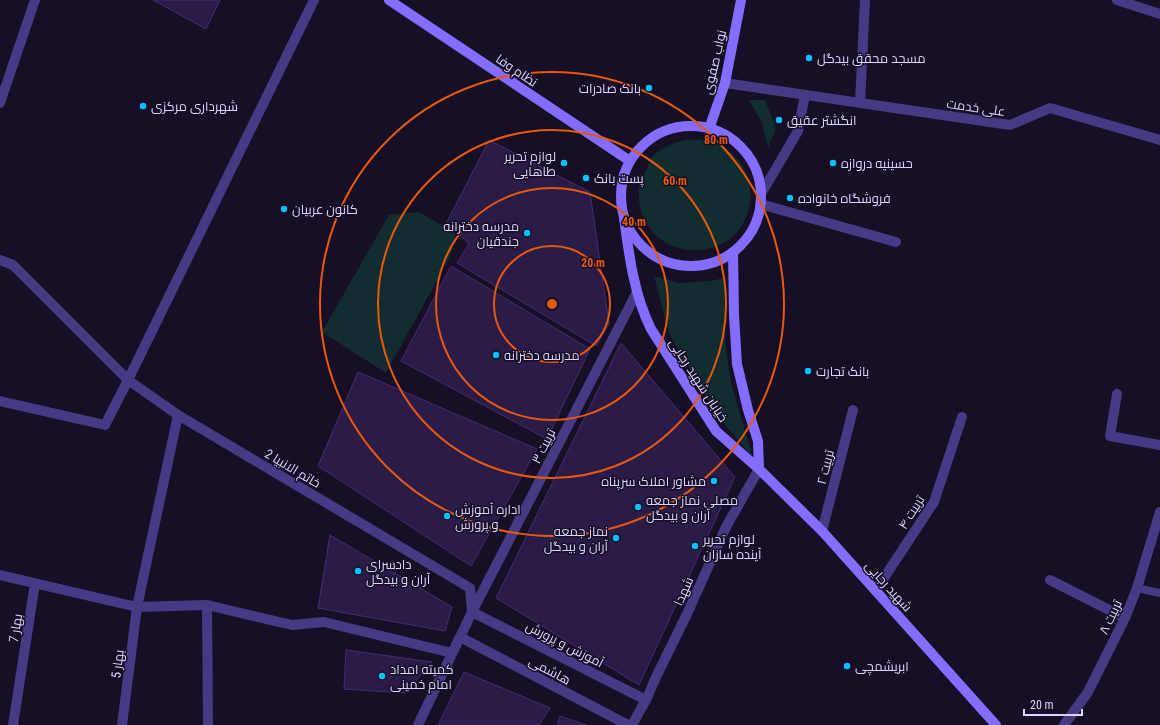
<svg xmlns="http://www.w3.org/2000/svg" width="1160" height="725" font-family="'Roboto Condensed',Cairo,sans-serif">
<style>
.green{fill:#122d30}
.building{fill:#2a1b47;stroke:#442d72}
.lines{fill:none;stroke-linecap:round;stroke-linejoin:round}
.service{stroke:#473a84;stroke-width:8}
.minor{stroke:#473a84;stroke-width:10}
.tertiary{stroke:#473a84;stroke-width:10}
.secondary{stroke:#836cfe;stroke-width:10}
.ring{fill:none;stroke:#e8590c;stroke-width:2}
.poi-dot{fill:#02c2fd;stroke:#160f26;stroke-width:1.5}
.labels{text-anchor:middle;stroke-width:3;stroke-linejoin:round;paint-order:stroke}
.poi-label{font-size:13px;fill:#dfd4ff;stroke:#160f26;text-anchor:start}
.street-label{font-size:13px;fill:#dfd4ff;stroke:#160f26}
.centre{fill:#e8590c;stroke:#160f26;stroke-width:2}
.ring-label{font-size:12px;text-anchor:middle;font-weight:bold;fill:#e8590c;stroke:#160f26;stroke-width:3;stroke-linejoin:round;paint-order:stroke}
</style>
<rect width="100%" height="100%" fill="#160f26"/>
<!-- green -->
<path class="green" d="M 749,100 L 765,100 L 776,128 L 768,148 L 762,123 Z
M 684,140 C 690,140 696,139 702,140 C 718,141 733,152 742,165 C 749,177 752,189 750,202 C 742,264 654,267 640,207 C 638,196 639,184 640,173 L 642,178 L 651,161 L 647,161 C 655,154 662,148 672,144 C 675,142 680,142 684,140 Z
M 418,212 L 456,233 L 450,257 L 386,373 L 322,332 L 389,215 Z
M 654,276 L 679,283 L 709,281 L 725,278 L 724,313 L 726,349 L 731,383 L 753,458 L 726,426 L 700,387 L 669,333 Z"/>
<!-- building -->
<path class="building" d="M 153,0 L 220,0 L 206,29 Z
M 489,140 L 590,192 L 609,324 L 596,346 L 457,263 L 469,244 L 447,222 Z
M 451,266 L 590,349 L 547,439 L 401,361 Z
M 621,343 L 735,477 L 639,685 L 496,598 Z
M 358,372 L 537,449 L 471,566 L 318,466 Z
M 330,535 L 452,607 L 445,631 L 318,608 Z
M 346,650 L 432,662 L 405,693 L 344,689 Z
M 464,672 L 550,708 L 539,725 L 438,725 Z
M 560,716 L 586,725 L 557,725 Z"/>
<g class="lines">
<!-- service -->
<path class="service" d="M 1137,588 L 1160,593"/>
<!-- minor -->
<path class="minor" d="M 1117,0 L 1160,14
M 725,83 L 1010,125 L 1050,108 L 1160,140
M 860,103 L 865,0
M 761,194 L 798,131 L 805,95
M 760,204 L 896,242
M 0,260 L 13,265 L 128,380 L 178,415 L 470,588 L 472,612 L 418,725
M 637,292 L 472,612 L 646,700
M 1117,394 L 1110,436 L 1160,445
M 0,401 L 105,425 L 128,380 L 314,0
M 822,531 L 853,410
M 0,575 L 137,607 L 207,605 L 292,625 L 324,622 L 452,653
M 1050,580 L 1125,618
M 876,590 L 934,502 L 962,417
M 207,605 L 208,725
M 460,637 L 628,725
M 13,725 L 35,583
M 122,725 L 137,607 L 178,415
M 1064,725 L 1088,692 L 1125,618 L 1137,588 L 1160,512"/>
<!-- tertiary -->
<path class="tertiary" d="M 0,103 L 35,0
M 632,725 L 646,700 L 657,675 L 687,614 L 726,527 L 759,469"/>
<!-- secondary -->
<path class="secondary" d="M 389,0 L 630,161
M621 196a70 70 0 1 1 140 0a70 70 0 1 1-140 0Z
M 709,129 L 725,83 L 741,0
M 624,218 C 629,255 634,295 651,329 L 716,431 L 759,469 L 822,531 L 996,725
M 733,252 L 734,315 L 737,364 L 748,410 L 758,441 L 759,469"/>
</g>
<!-- distance rings -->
<g class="ring">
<circle cx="552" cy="304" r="58"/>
<circle cx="552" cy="304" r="116"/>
<circle cx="552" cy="304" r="174"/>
<circle cx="552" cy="304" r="232"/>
</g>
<!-- markers -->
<g class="poi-dot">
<circle cx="809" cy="58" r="4"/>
<circle cx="649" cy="88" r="4"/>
<circle cx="143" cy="106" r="4"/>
<circle cx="779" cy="120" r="4"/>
<circle cx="564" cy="163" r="4"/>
<circle cx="833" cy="163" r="4"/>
<circle cx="586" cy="178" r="4"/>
<circle cx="790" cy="198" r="4"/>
<circle cx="284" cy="209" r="4"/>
<circle cx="527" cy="233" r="4"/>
<circle cx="496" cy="355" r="4"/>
<circle cx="808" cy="371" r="4"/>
<circle cx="714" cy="481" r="4"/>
<circle cx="638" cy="507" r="4"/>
<circle cx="447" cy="516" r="4"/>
<circle cx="616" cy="538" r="4"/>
<circle cx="695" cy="546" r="4"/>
<circle cx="358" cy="571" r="4"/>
<circle cx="847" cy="666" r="4"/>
<circle cx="382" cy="676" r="4"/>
</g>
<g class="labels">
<!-- poi labels -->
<g class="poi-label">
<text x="817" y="63">مسجد محقق بیدگل</text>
<text x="641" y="93" text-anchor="end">بانک صادرات</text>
<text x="151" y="111">شهرداری مرکزی</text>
<text x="787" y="125">انگشتر عقیق</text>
<text x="556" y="161" text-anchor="end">لوازم تحریر<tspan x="556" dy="15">طاهایی</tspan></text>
<text x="841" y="168">حسینیه دروازه</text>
<text x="594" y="183">پست بانک</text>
<text x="798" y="203">فروشگاه خانواده</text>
<text x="292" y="214">کانون عربیان</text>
<text x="519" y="231" text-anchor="end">مدرسه دخترانه<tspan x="519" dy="15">جندقیان</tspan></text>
<text x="504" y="360">مدرسه دخترانه</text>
<text x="816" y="376">بانک تجارت</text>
<text x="706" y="486" text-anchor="end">مشاور املاک سرپناه</text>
<text x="646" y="505">مصلی نماز جمعه<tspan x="646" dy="15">آران و بیدگل</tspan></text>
<text x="455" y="514">اداره آموزش<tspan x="455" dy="15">و پرورش</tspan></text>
<text x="608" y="536" text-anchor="end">نماز جمعه<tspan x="608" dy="15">آران و بیدگل</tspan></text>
<text x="703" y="544">لوازم تحریر<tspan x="703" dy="15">آینده سازان</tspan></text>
<text x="366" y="569">دادسرای<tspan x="366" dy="15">آران و بیدگل</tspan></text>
<text x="855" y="671">ابریشمچی</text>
<text x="390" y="674">کمیته امداد<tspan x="390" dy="15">امام خمینی</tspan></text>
</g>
<!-- street labels -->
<g class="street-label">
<text transform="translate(714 62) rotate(-77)" y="5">نواب صفوی</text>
<text transform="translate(517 70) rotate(34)" y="5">نظام وفا</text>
<text transform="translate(976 107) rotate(8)" y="5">علی خدمت</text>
<text transform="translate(699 380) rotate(57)" y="5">خیابان شهید رجایی</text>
<text transform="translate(543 446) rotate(-63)" y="5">تربیت ۳</text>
<text transform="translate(825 467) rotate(-76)" y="5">تربیت ۲</text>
<text transform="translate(293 468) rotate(31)" y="5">خاتم الانبیا 2</text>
<text transform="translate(911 512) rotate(-58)" y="5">تربیت ۴</text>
<text transform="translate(889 586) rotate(48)" y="5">شهید رجایی</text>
<text transform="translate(683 591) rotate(-66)" y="5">شهدا</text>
<text transform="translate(1110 617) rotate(-65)" y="5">تربیت ۸</text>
<text transform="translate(15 628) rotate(-81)" y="5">بهار 7</text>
<text transform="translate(565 644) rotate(27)" y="5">آموزش و پرورش</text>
<text transform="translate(117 664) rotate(-83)" y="5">بهار 5</text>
<text transform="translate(550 670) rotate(28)" y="5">هاشمی</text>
</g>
</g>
<circle cx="552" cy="304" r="6" class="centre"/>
<g class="ring-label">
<text x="716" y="144">80 m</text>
<text x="675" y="185">60 m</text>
<text x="634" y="226">40 m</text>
<text x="593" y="267">20 m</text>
</g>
<!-- scale -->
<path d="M1024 709v6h58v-6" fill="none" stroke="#dfd4ff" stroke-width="2"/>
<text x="1030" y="709" font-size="12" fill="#dfd4ff" stroke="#160f26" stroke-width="3" paint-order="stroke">20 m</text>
</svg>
